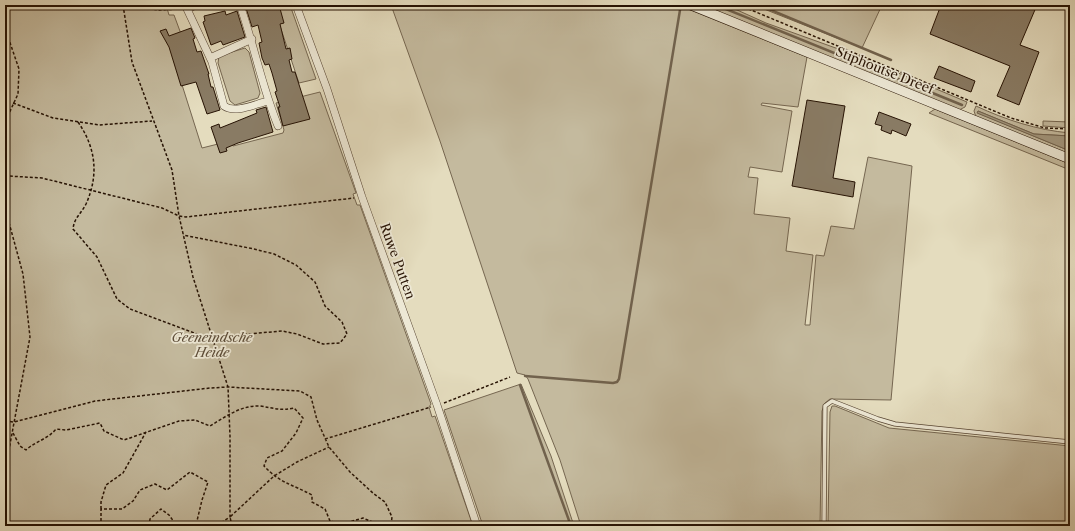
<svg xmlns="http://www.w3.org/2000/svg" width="1075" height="531" font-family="'Libre Caslon Text',serif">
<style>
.green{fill:#c4ba9e;stroke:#756650}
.water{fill:#a3977e;stroke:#71624d}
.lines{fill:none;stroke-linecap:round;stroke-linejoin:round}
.stream{stroke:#71624d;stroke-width:2.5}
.building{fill:#897b64;stroke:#261203}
.service-casing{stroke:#564432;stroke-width:5}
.minor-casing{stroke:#564432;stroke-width:8}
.secondary-casing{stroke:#261203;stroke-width:10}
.path{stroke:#261203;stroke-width:1.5;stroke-dasharray:3 2;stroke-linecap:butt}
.service{stroke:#ede8d5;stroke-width:3.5}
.minor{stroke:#ede8d5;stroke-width:7}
.secondary{stroke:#ede8d5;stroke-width:9}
.labels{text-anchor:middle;stroke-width:3.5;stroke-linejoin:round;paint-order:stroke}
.street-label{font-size:13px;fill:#261203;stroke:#ede8d5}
.park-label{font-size:13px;font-style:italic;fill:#5d4d39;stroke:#ede8d5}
</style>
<rect width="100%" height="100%" fill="#e4dcbe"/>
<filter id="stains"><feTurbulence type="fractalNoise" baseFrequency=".005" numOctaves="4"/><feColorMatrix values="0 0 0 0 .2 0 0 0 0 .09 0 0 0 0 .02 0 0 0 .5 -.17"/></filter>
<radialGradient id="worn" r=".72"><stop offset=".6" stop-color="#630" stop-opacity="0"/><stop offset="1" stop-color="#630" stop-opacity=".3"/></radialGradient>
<!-- green -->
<path class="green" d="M 5,5 L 192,5 L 167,8 L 169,15 L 174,15 L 184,42 L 171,50 L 202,148 L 230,141 L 233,146 L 283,133 L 284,130 L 276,103 L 320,92 L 356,193 L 353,194 L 357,205 L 360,205 L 431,404 L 429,407 L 432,417 L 435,416 L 473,526 L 5,526 L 5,232 L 7,235 L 5,229 Z
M 263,5 L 290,5 L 316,79 L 299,83 L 276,14 Z
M 391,5 L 678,5 L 807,57 L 798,107 L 762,103 L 761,105 L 792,111 L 782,172 L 750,167 L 748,177 L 758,178 L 754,214 L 790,218 L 786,251 L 813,255 L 805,325 L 810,325 L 816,255 L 824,256 L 831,226 L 854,229 L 868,157 L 912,166 L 891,400 L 830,399 L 825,403 L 822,411 L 820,526 L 581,526 L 560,460 L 528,379 L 525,375 L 517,373 L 440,141 Z
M 699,5 L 726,5 L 766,23 L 858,56 L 967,102 L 965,107 L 959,110 Z
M 754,5 L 882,5 L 862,48 Z
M 245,48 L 249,52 L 260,93 L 258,98 L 235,105 L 230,101 L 218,63 L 219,56 Z
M 976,106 C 1006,120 1037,130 1070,133 L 1070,136 L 1034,134 L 978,111 L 978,113 L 1070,151 L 1070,155 L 976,117 L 974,111 Z
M 935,109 L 1070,164 L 1070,170 L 929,113 Z
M 1043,121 L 1070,122 L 1070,128 L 1043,126 Z
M 521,384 L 551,456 L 574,526 L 483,526 L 444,410 Z
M 832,406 L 835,406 L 889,428 L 1070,446 L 1070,526 L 828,526 L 830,412 Z"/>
<!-- water -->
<path class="water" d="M 978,111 L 1034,134 L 1070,136 L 1070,151 L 977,113 Z"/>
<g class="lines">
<!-- stream -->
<path class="stream" d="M 716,5 L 962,105
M 759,5 L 891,60
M 525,376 L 613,383 L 617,382 L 619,379 L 680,10
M 520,385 L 571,526"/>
</g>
<!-- building -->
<path class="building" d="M 260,5 L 269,5 L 270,8 L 279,5 L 284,23 L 280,24 L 286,49 L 290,48 L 292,59 L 289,60 L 292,72 L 295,72 L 310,119 L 283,126 L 278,107 L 280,107 L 275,92 L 277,91 L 272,73 L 269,64 L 265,65 L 262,58 L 259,43 L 262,42 L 258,25 L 252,27 L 246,8 Z
M 941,5 L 1037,5 L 1020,45 L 1039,52 L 1019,105 L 997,96 L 1010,66 L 930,34 Z
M 225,11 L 226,15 L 237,11 L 245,37 L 223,45 L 221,41 L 211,45 L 203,22 L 205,21 L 204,16 Z
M 191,28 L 195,38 L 193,39 L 197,52 L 201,51 L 209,74 L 208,74 L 211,87 L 213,87 L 220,110 L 207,114 L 196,82 L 181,86 L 169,47 L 160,31 L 166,29 L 169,36 Z
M 939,66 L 975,81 L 971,92 L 934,78 Z
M 807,100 L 845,106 L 833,178 L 855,182 L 853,197 L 792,186 Z
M 266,107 L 273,132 L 238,143 L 226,148 L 227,151 L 220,153 L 211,127 L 219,124 L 220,128 L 235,122 L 257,113 L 256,110 Z
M 879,112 L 911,124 L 906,136 L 892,130 L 891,134 L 881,130 L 882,126 L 875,124 Z"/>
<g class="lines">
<!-- service casing -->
<g class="service-casing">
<path id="service" d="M 824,526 L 825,406 L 832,401 L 878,419 L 895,424 L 1070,442"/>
</g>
<!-- minor casing -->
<g class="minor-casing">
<path id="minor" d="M 196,5 L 187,9 L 212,62 L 224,106 C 235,114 255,104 268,101
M 240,5 C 254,45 262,87 278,126
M 296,5 L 327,89 L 362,197 L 437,405 L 477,526
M 210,58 L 252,39"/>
</g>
<!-- secondary casing -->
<g class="secondary-casing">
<path id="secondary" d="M 691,5 L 1070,159"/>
</g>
<!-- path -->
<path class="path" d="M 123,5 L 132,62 L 172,170 L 179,216 L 193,277 L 228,387 L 230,436 L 230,517 L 216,526
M 124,5 L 158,10 L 181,9
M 739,5 L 1011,118 L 1045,128 L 1070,129
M 5,28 L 19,69 L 18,94 L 5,122
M 13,103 L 53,118 L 99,125 L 152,121
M 78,122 C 96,148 99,175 86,204 C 81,214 74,218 73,229 L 97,257 L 117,299 L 130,309 L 213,340 L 225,336 L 282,331 L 297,334 L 323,344 L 340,343 L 347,334 L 342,322 L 325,306 L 315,282 L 296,265 L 274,254 L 254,249 L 183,235
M 5,177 L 8,176 L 42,178 L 162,208 L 179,216 L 186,217 L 354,198
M 5,208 L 23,274 L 30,337 L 5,471
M 444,403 L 510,377
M 5,421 L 14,422 L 95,401 L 210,388 L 228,387 L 300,391 L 311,397 L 317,420 L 329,447 L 350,472 L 374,494 L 385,502 L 392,517 L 391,526
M 13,433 L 20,446 L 26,450 C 36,441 48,439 56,429 L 66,430 L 100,423 L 104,431 L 124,440 L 179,421 L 195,420 L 210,426 C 225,417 241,405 260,406 C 273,408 281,411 294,408 L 303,418 L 296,433 L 282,451 L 267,458 L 264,466 C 281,484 292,484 312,495 L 312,502 L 325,509 L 330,521 L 342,524 L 363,518 L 377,524 L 377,526
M 325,439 L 431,407
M 101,509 L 101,502 L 106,485 L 123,473 L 146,432
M 101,526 L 101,509 L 122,509 L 133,501 L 140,490 L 155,484 L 167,490 L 190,472 L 208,482 L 202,500 L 196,525 L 189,526
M 149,526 L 150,519 L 161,509 L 169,515 L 177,526
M 232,526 L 230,517 L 274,476 L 297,462 L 329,447"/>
<!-- service -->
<use href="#service" class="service"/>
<!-- minor -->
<use href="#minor" class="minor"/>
<!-- secondary -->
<use href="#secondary" class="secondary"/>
</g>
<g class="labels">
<!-- street labels -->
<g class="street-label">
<text transform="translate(885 70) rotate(22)" y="5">Stiphoutse Dreef</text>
<text transform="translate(398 261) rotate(70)" y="5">Ruwe Putten</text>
</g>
<!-- park labels -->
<g class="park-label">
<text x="212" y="342">Geeneindsche<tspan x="212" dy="15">Heide</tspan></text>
</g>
</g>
<!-- margin -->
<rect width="1075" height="531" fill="none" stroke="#e4dcbe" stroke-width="20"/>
<rect x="6" y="6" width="1063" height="519" fill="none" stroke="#261203" stroke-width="2"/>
<rect x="10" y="10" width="1055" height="511" fill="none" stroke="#261203"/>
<rect width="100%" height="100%" filter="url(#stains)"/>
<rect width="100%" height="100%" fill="url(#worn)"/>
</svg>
